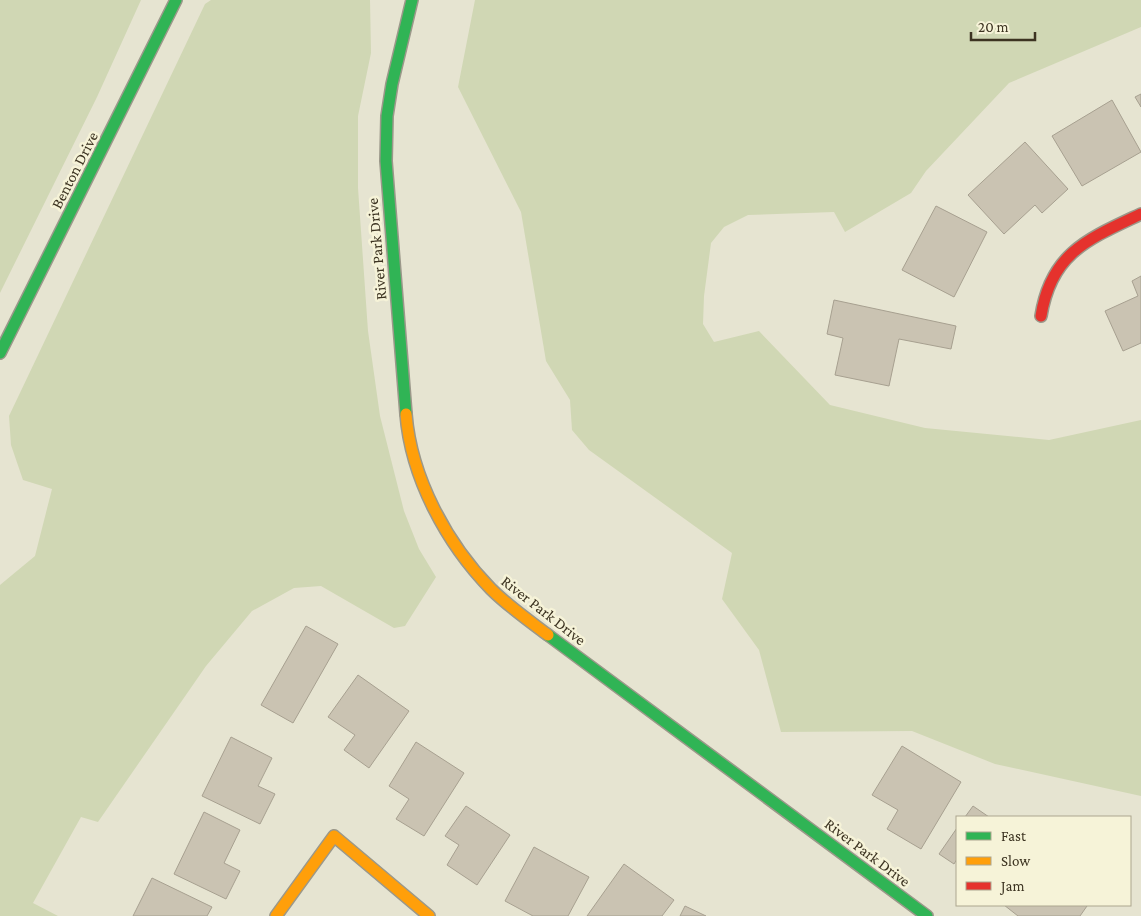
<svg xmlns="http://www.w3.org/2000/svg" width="1141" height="916" font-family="'Crimson Pro',serif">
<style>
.green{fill:#d0d7b4}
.building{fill:#cac3b2;stroke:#a7a090}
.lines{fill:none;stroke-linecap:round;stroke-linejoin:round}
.fast-casing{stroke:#9b988a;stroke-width:14}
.slow-casing{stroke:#9b988a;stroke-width:14}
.jam-casing{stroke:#9b988a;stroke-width:14}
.fast{stroke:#30b455;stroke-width:11}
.slow{stroke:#ff9f0a;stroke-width:11}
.jam{stroke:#e5322d;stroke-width:11}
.labels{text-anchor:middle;stroke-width:5;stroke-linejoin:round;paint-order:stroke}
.street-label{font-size:16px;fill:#3c3321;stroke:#f6f3d8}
</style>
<rect width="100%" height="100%" fill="#e6e4d1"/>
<!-- green -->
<path class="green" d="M 0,0 L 141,0 L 97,97 L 0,293 Z
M 211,0 L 370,0 L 371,53 L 358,116 L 358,188 L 368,331 L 380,416 L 404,511 L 419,549 L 436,577 L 405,626 L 394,628 L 321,586 L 294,588 L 252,611 L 206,666 L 98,822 L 81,817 L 33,903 L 58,916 L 0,916 L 0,585 L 35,556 L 52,489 L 23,480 L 11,445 L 9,416 L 205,4 Z
M 475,0 L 1141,0 L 1141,27 L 1009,83 L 926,171 L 911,193 L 845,232 L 834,212 L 748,215 L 724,227 L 711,243 L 704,296 L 703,324 L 714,342 L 759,331 L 830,405 L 925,428 L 1049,440 L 1141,420 L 1141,796 L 995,764 L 912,731 L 781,732 L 759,650 L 722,599 L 732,553 L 589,450 L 572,430 L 570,400 L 546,361 L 521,212 L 458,87 Z"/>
<!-- building -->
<path class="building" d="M 1141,94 L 1141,107 L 1135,97 Z
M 1112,100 L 1141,152 L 1082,186 L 1052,136 Z
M 1025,142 L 1068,189 L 1042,213 L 1035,205 L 1004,234 L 968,195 Z
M 936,206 L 987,232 L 954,297 L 902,270 Z
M 1141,276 L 1141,343 L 1123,351 L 1105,311 L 1138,296 L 1132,281 Z
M 834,300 L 956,326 L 951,349 L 899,339 L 889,386 L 835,375 L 843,338 L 827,334 Z
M 306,626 L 338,644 L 293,723 L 261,705 Z
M 358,675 L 409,711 L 369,768 L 344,750 L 355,735 L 328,717 Z
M 231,737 L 272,758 L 258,786 L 275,794 L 260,824 L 202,796 Z
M 416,742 L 464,773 L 424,836 L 396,819 L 409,799 L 389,786 Z
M 902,746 L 961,782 L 921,849 L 887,829 L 898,810 L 872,795 Z
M 466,806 L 510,835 L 477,885 L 447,865 L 459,845 L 445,836 Z
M 973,806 L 989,817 L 965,817 Z
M 204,812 L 240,830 L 224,863 L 240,871 L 226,899 L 174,874 Z
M 957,828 L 957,859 L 954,864 L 939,854 Z
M 534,847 L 589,877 L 568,916 L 533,916 L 505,901 Z
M 624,864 L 674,900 L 662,916 L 587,916 Z
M 152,878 L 212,907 L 207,916 L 133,916 Z
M 1004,905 L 1085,905 L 1087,906 L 1080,916 L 1018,916 Z
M 685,906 L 706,916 L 680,916 Z"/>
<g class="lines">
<!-- fast casing -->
<g class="fast-casing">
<path id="fast" d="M 0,353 L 176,0
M 406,414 L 386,161 L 387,116 L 392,84 L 412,0
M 548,635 L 927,916"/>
</g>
<!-- slow casing -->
<g class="slow-casing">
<path id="slow" d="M 406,414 C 411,478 447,544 491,589 C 508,606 528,620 548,635
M 276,916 L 334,836 L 429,916"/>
</g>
<!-- jam casing -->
<g class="jam-casing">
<path id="jam" d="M 1041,316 C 1051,253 1088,239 1141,214"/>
</g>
<!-- fast -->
<use href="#fast" class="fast"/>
<!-- slow -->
<use href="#slow" class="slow"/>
<!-- jam -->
<use href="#jam" class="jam"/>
</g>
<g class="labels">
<!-- street labels -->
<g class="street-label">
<text transform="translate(74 170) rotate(-63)" y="6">Benton Drive</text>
<text transform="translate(376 249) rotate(-95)" y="6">River Park Drive</text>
<text transform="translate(544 610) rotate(38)" y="6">River Park Drive</text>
<text transform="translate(868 852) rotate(37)" y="6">River Park Drive</text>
</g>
</g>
<!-- legend -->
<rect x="956" y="816" width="175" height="90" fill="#f6f3d8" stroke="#aca68f"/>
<rect x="966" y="832" width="25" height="8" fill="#30b455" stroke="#aca68f"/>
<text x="1001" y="841" font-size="15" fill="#3c3321">Fast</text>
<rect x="966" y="857" width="25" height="8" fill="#ff9f0a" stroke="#aca68f"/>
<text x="1001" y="866" font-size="15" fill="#3c3321">Slow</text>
<rect x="966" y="882" width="25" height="8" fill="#e5322d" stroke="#aca68f"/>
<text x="1001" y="891" font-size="15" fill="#3c3321">Jam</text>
<!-- scale -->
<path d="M971 32v8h64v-8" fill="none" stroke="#3c3321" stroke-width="2.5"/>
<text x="978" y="32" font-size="15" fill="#3c3321" stroke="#f6f3d8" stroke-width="4" paint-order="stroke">20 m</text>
</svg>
